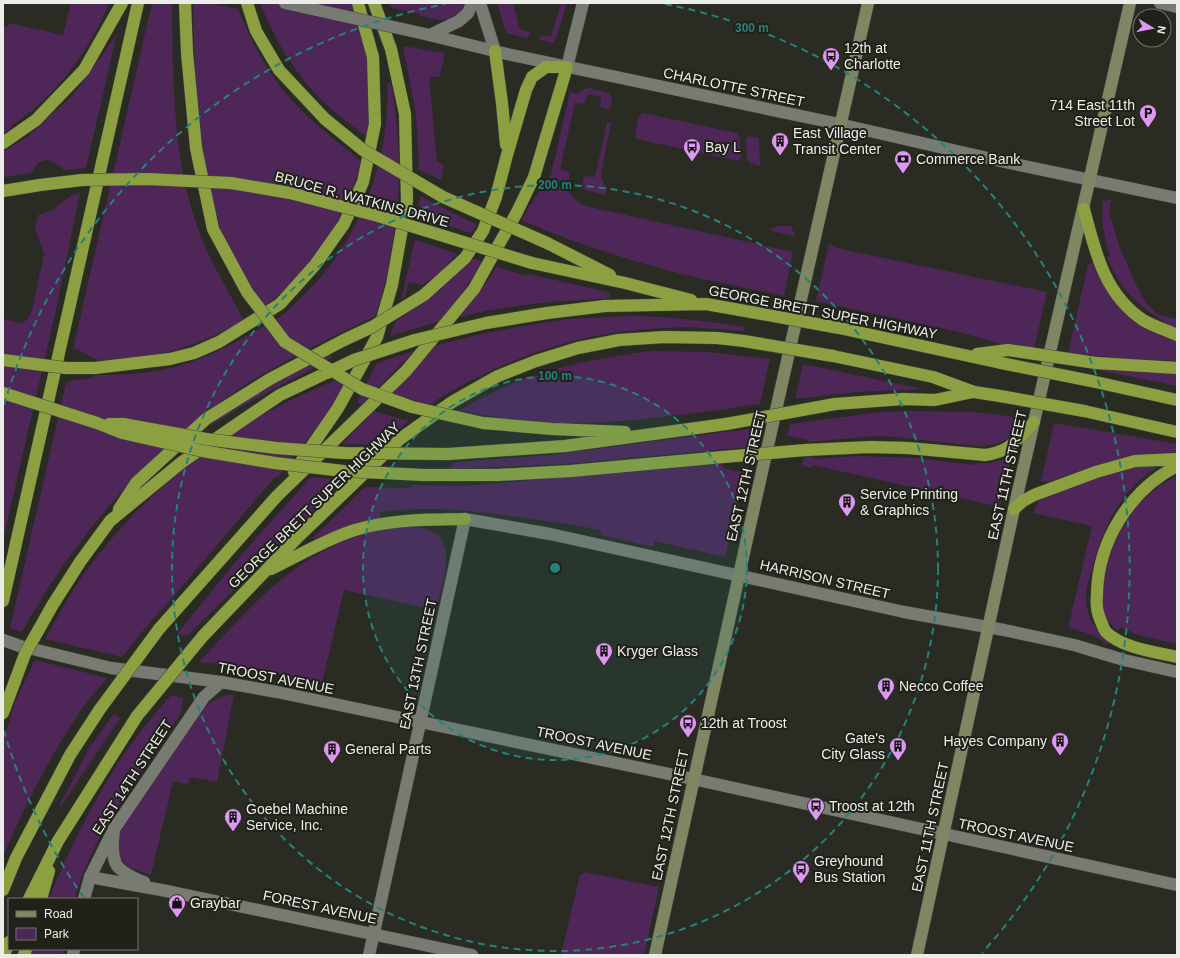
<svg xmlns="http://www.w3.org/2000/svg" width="1180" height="958" font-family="Helvetica,sans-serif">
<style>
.green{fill:#4e2658}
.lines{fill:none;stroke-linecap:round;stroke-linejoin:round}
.minor-casing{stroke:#464842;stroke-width:13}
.tertiary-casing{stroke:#464842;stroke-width:13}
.secondary-casing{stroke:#464842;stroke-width:13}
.motorway-casing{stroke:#464842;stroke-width:13}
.minor{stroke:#787b71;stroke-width:12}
.tertiary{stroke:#787b71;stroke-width:12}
.secondary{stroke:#7e8663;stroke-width:12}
.motorway{stroke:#8ca041;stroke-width:12}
.tertiary-bridge-casing{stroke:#464842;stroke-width:13;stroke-linecap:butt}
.motorway-bridge-casing{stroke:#464842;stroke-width:13;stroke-linecap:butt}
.tertiary-bridge{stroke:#787b71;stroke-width:12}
.motorway-bridge{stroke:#8ca041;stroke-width:12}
.ring{fill:none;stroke:#25827a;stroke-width:2;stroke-dasharray:7 5}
.labels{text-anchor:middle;stroke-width:4;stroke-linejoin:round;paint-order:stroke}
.poi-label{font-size:14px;fill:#ecede8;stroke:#20221a;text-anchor:start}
.street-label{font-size:14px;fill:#ecede8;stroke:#20221a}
.centre{fill:#25827a;stroke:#20221a;stroke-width:2}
.ring-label{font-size:12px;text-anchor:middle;font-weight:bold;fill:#25827a;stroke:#20221a;stroke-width:4;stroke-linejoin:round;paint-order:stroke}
</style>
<rect width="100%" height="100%" fill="#2a2c23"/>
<!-- green -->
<path class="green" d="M 71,3 L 109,3 C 90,51 55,97 11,126 L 11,128 L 6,132 L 3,132 L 3,27 L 7,27 L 9,23 L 63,35 Z
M 152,3 L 172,3 C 173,81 172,163 201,237 C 213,267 230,293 244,321 C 205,341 170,356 125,359 C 117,359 109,360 101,360 C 91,359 83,350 73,349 Z
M 193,3 L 208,3 L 238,9 C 247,31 257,52 270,72 C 293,108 328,134 361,161 C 349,209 322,255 286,289 C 279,295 271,301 264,306 L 244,278 L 222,234 L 212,199 L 201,148 L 195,84 Z
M 260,3 L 352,3 L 360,26 L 370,70 L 370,117 L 367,137 C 354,127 341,118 329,107 C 298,79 275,41 260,3 Z
M 389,3 L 466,3 L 458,17 L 456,15 C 445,23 433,19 420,16 L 419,14 L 391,7 Z
M 497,3 L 513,3 L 519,27 L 521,30 L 530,32 L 528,38 L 506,33 Z
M 561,3 L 567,3 L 557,36 L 554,43 L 539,40 L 541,35 L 551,37 Z
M 117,33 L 86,168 L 64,170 L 55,163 L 46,160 L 38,163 L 31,173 L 3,177 L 3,152 L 28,136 L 71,97 L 88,75 Z
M 403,46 L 445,53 L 440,75 L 438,77 L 429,77 L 437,162 L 444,164 L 441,180 L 419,170 L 416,115 Z
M 387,83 L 391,83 C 402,144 402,202 389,262 C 386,280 382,299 375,316 C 330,338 284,360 242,387 C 149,449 76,535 22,632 L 10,628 L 66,383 L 71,381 L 93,378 L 94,375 C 121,375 149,374 175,367 C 204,359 230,346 255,331 C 262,327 270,324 277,319 C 286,313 295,303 304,295 C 359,241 391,161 387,83 Z
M 590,88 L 609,93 L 612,98 L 610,110 L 600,107 L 601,97 L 588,94 L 584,104 L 575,103 L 560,169 L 568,171 L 569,173 C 570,191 567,196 585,206 L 793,252 L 784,296 C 752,289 718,283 686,275 C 630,261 574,243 521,220 L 542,186 L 547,181 L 551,175 L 570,92 L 576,94 L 584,89 Z
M 643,113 L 737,133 L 740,139 L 741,158 L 738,161 L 637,139 L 635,135 L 639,116 Z
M 607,122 L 611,123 L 601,175 L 604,184 L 607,188 L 605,195 L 586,190 C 582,187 582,180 585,176 L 595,177 Z
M 749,136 L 759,138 L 760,166 L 750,163 L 747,159 L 746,139 Z
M 80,193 L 57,305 L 3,540 L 3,319 L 21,323 L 27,320 L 32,310 L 44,254 L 35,228 L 38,215 L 53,210 L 70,196 Z
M 420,196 L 477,225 L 471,233 L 418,216 Z
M 1107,199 L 1111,200 L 1109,211 L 1119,246 L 1139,291 L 1147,304 L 1155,312 L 1159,315 L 1177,319 L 1177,329 C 1145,312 1120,292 1107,257 L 1110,256 C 1104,238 1101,220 1103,201 L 1107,201 Z
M 778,226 L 792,226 L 792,229 L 796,236 L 771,231 L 771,228 L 774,228 Z
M 415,240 L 457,254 L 439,274 L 422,285 L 409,282 L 405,297 L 401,300 Z
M 829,244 L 834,246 L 836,248 L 1047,292 L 1034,348 L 1001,344 L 959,332 L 816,301 Z
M 471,258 L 484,262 L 453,306 L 440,321 L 390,336 L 395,322 L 431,297 L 451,279 Z
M 1090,263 L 1092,263 C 1102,285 1115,308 1135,322 C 1148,330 1163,335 1177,341 L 1177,361 L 1124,359 L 1068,353 L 1088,265 L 1089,265 Z
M 496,267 L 526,276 L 528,274 L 608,292 L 611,298 C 560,301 509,304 460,317 L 491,276 Z
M 634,316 C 671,317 708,321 745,327 L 744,331 C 717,329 689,326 662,328 C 577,332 501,359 429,405 L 389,393 L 434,346 L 473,336 L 523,326 L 567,319 Z
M 414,351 L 361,405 L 357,402 L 377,363 Z
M 652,351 L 707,352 L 770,359 L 760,404 C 692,414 624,424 555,423 C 523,423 491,416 459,411 C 517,374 585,359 652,351 Z
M 330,354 L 332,358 L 237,409 L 209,427 C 217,417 230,411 241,403 C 270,385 299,369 330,354 Z
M 803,364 L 923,389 L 856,392 L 795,399 Z
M 1093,369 L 1177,374 L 1177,386 Z
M 350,374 L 333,404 L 323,419 L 279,476 L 275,477 L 168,603 L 151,621 L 122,657 L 45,639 C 58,616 70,593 86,571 C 134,505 199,450 270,411 C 296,396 323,386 350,374 Z
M 374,411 L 409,421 L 380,445 L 342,444 Z
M 910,411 L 973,412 L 1017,417 C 1016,421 1016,426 1014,430 C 1008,444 990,446 977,446 L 895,437 L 876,436 L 808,442 L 808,440 L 787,436 L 790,424 L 881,412 Z
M 1054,423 L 1177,444 L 1177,452 L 1127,458 L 1091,467 L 1049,482 L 1041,481 Z
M 755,428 L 750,447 L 566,464 L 448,469 L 456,462 L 550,455 Z
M 858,456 L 915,458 L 974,465 L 975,463 L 989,463 L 1008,458 L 1010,463 L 1000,507 L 813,465 L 812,468 L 802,465 L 804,457 L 813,457 L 814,459 Z
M 1166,462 C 1157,467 1148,472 1141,479 C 1114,502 1101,535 1092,569 C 1089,579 1085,591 1086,601 C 1087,618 1097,632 1108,643 L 1107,645 C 1096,635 1082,631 1068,628 L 1092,526 L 1033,513 C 1035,509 1036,505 1038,502 C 1047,493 1069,487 1081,483 C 1109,474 1136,466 1166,462 Z
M 723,464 L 723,468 L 745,473 L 725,557 L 655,541 L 653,547 L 601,535 L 600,530 C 573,524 546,521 518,517 C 472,510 426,506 379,512 L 381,519 L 341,529 L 311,540 L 365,487 L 410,488 L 413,485 L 464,486 Z
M 1177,476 L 1177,644 L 1138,635 L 1121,627 L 1117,631 C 1109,623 1103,614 1102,602 C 1099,579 1117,530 1132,512 C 1144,497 1159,485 1177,476 Z
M 311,477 L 344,480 L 187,636 L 177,634 L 242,554 Z
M 409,527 C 464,527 444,577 436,610 L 344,590 L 322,683 L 260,669 L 199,662 C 253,605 300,546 382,530 C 391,529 400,528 409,527 Z
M 35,660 L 107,678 C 98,689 87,701 79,713 C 49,758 24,807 3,856 L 3,742 L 15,702 Z
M 171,695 L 183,698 L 181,713 C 144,768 91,835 75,899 L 49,899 C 68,851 91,806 118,763 C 134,739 152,717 171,695 Z
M 227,695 L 234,695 L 217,782 L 190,777 L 188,784 L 173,781 L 151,875 C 139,871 124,868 119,855 C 115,845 120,832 125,823 C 129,814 136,805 141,797 C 161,765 185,736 207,705 L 214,700 Z
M 114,714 L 120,718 L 61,806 L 60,804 L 90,747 Z
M 585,872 L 659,887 L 644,955 L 561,955 L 580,875 Z
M 32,949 L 64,949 L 63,955 L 30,955 Z"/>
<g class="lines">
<!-- minor casing -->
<g class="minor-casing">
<path id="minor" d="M 114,829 C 113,840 111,853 116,864 C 119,871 137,880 144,882
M 90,877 L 172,892 L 472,955
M 369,955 L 465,519"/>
</g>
<!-- tertiary casing -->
<g class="tertiary-casing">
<path id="tertiary" d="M 480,3 L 495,51
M 1160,3 L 1177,7
M 425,34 L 507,54 L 839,124 L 1005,162 L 1177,198
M 430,35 L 459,21 L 468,13 L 472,3
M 567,67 L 583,3
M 465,519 L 550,534 L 904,612 L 1004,630 L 1074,645 L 1124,660 L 1177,672
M 3,640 L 20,646 L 111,668 L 221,682 L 277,692 L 693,779 L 1177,885
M 84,899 L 90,877 L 114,829 L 204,697 L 221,682
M 73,955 L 74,949"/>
</g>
<!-- secondary casing -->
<g class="secondary-casing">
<path id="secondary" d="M 655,955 L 757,494 L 868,3
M 917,955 L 1014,509 L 1130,3"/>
</g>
<!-- motorway casing -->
<g class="motorway-casing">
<path id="motorway" d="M 185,3 L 187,53 L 196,148 L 213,229 L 247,292
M 247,3 L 256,31 L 279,70 L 325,119
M 495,51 L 502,103 L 506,145
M 3,143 L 36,120 L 84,70 L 122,3
M 1084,209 C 1095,251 1104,294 1143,320 C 1153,326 1166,330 1177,335
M 547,243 L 610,275
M 532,263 L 625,283 L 691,300
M 486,323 L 547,313 L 605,306 L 706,304 L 751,312
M 839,328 L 1001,363
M 977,354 L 1008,350
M 833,356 L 933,377 L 974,392 L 1000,396
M 1096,363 L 1177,368
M 95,368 L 170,359 L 194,353 L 219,342 L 280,304 L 315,265 L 344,224 L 363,182 L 375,124 L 373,57 L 358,3
M 1091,381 L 1177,400
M 835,404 L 903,399 L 935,400 L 973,392
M 1084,411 L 1177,432
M 483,423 L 552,429 L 625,432
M 806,450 L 870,447 L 908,448 L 985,455 C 1010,452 1018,439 1034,422
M 448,454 L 565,446 L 726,424
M 1177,466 C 1130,490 1098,541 1097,594 C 1096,607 1097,612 1102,624 C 1103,626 1104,630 1106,632 C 1122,648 1155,652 1177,657
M 294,472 L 338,408 L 377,337 L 392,285 L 407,201 L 405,114 L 391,49 L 374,3
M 424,475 L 497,475 L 571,471 L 723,457
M 119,509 L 136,483 L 206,419 L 270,379 L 344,340
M 1014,509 L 1023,501 L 1034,495 L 1096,472 L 1135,461 L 1177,459
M 271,569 C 298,556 326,539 355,530 C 390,519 428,520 465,519
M 3,601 L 138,3
M 52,606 L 80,562 L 110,521 L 182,462 L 243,420 L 280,395 L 324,374
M 159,629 L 277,496 L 406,371 L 474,289 L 517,212 L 534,177 L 567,67 L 546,67 L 532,77 L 526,90 L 507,155 L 496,197 L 483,231 L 465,258 L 424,295
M 203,636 L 296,539 L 400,439 L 452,402 L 498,376 L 536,361 L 578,348 L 619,340 L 664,337 L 717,338 L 744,341
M 3,713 L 12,689
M 3,890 L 16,858 L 70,755 L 100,709
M 29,899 L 58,841 L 137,716
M 41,899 L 49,871
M 4,955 L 9,942
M 24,955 L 26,949"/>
</g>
<!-- minor -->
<use href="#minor" class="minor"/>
<!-- tertiary -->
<use href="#tertiary" class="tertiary"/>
<!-- secondary -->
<use href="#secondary" class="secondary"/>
<!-- motorway -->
<use href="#motorway" class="motorway"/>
<!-- tertiary-bridge casing -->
<g class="tertiary-bridge-casing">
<path id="tertiary-bridge" d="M 285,3 L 425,34"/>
</g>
<!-- motorway-bridge casing -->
<g class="motorway-bridge-casing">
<path id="motorway-bridge" d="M 325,119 L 363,150 L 443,197 L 547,243
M 3,191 L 40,185 L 82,180 L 147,179 L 231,183 L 290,193 L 378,216 L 532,263
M 247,292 L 285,342 L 362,389 L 412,407 L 483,423
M 751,312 L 839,328
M 344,340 L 372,327 L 424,295
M 744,341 L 833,356
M 1008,350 L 1096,363
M 3,360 L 66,368 L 95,368
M 1001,363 L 1091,381
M 327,373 L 354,360 L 415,340 L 486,323
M 3,393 L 97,423 L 122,433 L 202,451 L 275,463 L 343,471 L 424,475
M 1000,396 L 1084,411
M 109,424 L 123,424 L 206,439 L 276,448 L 344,453 L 448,454
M 726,424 L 835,404
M 723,457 L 806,450
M 12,689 L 25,654 L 52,606
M 100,709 L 159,629
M 137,716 L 203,636"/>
</g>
<!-- tertiary-bridge -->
<use href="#tertiary-bridge" class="tertiary-bridge"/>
<!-- motorway-bridge -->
<use href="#motorway-bridge" class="motorway-bridge"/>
</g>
<!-- distance rings -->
<circle cx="555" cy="568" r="192" fill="#25827a" fill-opacity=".12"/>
<g class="ring">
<circle cx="555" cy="568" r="192"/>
<circle cx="555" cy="568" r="383"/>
<path d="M84 898A575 575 0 0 1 4 731M4 405A575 575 0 0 1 445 4M665 4A575 575 0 0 1 982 953"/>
</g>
<!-- icons -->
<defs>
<g id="bus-pin" transform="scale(0.9)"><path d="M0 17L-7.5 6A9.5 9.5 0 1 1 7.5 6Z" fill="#df98f1" stroke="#20221a"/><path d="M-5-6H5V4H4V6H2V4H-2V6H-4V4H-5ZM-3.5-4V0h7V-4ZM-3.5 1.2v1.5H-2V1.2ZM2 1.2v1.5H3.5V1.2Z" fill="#111"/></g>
<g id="parking-pin" transform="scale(0.9)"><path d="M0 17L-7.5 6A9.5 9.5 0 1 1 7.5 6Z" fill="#df98f1" stroke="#20221a"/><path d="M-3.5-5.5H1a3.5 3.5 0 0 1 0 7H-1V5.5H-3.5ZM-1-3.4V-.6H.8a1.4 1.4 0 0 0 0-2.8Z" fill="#111"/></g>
<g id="building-pin" transform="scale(0.9)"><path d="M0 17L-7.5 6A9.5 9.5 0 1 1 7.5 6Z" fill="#df98f1" stroke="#20221a"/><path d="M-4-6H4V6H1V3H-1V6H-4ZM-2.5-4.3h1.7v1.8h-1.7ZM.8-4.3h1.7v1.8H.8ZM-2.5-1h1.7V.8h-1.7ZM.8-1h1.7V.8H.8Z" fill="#111"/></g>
<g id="bank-pin" transform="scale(0.9)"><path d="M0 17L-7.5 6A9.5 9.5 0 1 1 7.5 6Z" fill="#df98f1" stroke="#20221a"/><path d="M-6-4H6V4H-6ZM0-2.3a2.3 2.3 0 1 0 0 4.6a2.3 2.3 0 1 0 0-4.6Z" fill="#111"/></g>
<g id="shop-pin" transform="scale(0.9)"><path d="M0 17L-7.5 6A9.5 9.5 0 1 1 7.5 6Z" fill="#df98f1" stroke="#20221a"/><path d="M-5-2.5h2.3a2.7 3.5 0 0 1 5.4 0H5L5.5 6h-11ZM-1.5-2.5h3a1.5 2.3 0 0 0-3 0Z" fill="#111"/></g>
</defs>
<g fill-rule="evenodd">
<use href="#bus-pin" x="831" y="56"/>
<use href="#parking-pin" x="1148" y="113"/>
<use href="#building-pin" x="780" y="141"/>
<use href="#bus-pin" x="692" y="147"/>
<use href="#bank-pin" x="903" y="159"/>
<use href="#building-pin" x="847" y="502"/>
<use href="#building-pin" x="604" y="651"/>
<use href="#building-pin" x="886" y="686"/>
<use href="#bus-pin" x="688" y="723"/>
<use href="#building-pin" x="1060" y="741"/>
<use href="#building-pin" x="898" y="746"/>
<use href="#building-pin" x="332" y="749"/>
<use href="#bus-pin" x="816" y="806"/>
<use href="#building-pin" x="233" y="817"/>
<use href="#bus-pin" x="801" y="869"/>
<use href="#shop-pin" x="177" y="903"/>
</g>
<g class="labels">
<!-- poi labels -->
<g class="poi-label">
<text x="844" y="53">12th at<tspan x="844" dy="16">Charlotte</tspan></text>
<text x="1135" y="110" text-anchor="end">714 East 11th<tspan x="1135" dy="16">Street Lot</tspan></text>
<text x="793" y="138">East Village<tspan x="793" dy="16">Transit Center</tspan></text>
<text x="705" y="152">Bay L</text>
<text x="916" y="164">Commerce Bank</text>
<text x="860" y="499">Service Printing<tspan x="860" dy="16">&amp; Graphics</tspan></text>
<text x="617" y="656">Kryger Glass</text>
<text x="899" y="691">Necco Coffee</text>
<text x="701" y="728">12th at Troost</text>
<text x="885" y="743" text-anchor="end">Gate's<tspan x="885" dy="16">City Glass</tspan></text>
<text x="1047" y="746" text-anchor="end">Hayes Company</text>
<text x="345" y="754">General Parts</text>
<text x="829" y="811">Troost at 12th</text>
<text x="246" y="814">Goebel Machine<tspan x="246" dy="16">Service, Inc.</tspan></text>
<text x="814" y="866">Greyhound<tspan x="814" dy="16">Bus Station</tspan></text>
<text x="190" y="908">Graybar</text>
</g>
<!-- street labels -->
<g class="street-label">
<text transform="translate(734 87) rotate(12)" y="5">CHARLOTTE STREET</text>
<text transform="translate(362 199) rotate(15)" y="5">BRUCE R. WATKINS DRIVE</text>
<text transform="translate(823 312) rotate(11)" y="5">GEORGE BRETT SUPER HIGHWAY</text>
<text transform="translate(1007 475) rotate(-77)" y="5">EAST 11TH STREET</text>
<text transform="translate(746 476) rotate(-77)" y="5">EAST 12TH STREET</text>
<text transform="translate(314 505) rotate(-44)" y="5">GEORGE BRETT SUPER HIGHWAY</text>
<text transform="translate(825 579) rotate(13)" y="5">HARRISON STREET</text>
<text transform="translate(418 664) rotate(-78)" y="5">EAST 13TH STREET</text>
<text transform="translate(276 678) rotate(11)" y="5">TROOST AVENUE</text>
<text transform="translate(594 743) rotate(12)" y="5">TROOST AVENUE</text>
<text transform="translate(132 777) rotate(-57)" y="5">EAST 14TH STREET</text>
<text transform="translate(670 815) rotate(-78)" y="5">EAST 12TH STREET</text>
<text transform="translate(930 827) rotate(-78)" y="5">EAST 11TH STREET</text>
<text transform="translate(1016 835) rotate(12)" y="5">TROOST AVENUE</text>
<text transform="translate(320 907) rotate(12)" y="5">FOREST AVENUE</text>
</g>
</g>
<circle cx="555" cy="568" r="6" class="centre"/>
<g class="ring-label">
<text x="752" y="32">300 m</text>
<text x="555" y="189">200 m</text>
<text x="555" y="380">100 m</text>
</g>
<!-- border -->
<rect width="1180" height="958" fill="none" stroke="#ecede8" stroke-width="8"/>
<!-- legend -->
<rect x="8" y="898" width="130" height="52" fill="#20221a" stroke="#72736c"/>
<rect x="16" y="911" width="20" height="6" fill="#7e8663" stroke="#72736c"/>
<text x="44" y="918" font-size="12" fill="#ecede8">Road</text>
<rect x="16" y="928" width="20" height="12" fill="#4e2658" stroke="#72736c"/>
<text x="44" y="938" font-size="12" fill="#ecede8">Park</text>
<!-- north arrow -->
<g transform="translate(1152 28) rotate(100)"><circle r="19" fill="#20221a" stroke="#72736c"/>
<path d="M0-3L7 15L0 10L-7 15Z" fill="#df98f1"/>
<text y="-6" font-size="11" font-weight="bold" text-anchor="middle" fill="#ecede8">N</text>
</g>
</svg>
